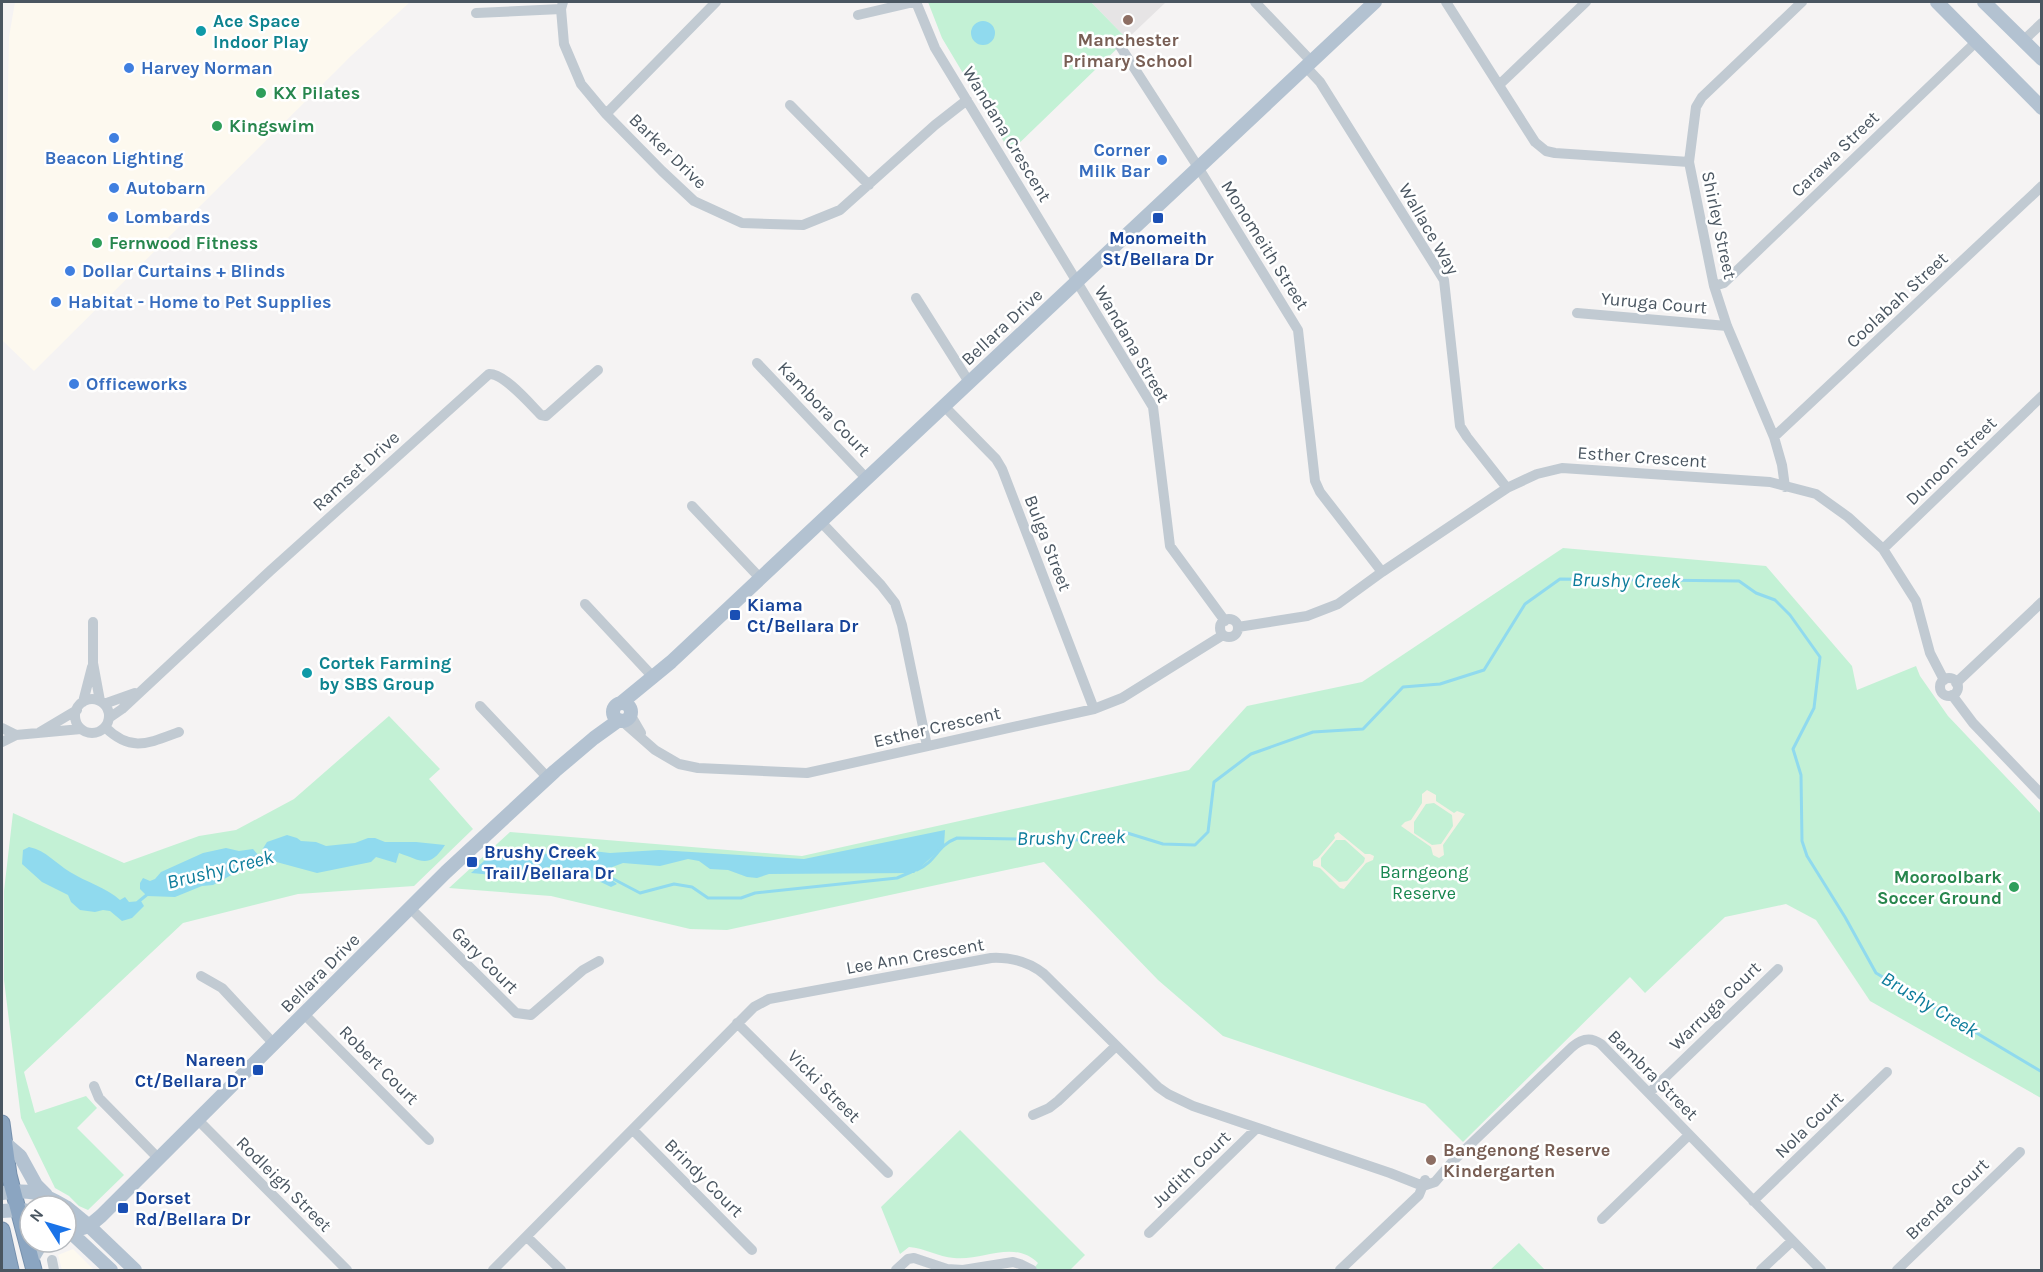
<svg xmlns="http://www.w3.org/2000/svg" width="2043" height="1272" font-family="Karla,sans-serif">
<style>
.commercial{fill:#fdf9ef}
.education{fill:#e6e4e5}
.green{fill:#c3f1d5}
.sand{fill:#f5f0e5;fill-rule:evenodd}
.water{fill:#90daee}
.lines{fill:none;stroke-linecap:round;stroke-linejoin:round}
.stream{stroke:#90daee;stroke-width:3}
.highway-casing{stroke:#7690ad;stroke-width:17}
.minor{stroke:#c1cad2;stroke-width:10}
.major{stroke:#b3c2d1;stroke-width:14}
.highway{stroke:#8ba5c1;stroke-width:15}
.education-dot{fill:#8d6e63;stroke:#fff;stroke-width:2}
.culture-dot{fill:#0f9aa8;stroke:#fff;stroke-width:2}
.shop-dot{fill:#3f7fe0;stroke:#fff;stroke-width:2}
.leisure-dot{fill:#2e9e5b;stroke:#fff;stroke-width:2}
.transit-dot{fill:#1a4fb4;stroke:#fff;stroke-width:2}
.labels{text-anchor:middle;stroke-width:5;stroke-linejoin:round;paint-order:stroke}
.culture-label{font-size:18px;font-weight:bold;fill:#0d838f;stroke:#fff;text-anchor:start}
.education-label{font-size:18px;font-weight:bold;fill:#785e54;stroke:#fff}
.shop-label{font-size:18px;font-weight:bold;fill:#366cbe;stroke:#fff;text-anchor:start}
.leisure-label{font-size:18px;font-weight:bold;fill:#27864d;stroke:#fff;text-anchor:start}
.street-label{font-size:18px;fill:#4a5661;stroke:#fff}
.transit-label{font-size:18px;font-weight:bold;fill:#164399;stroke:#fff;text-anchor:start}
.park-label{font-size:18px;fill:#17864f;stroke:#fff}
.water-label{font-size:20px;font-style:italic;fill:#0c7c9b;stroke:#fff}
</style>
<rect width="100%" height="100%" fill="#f5f3f3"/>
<!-- commercial -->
<path class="commercial" d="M 15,2 L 410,2 L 352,55 L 34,371 L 3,341 L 9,37 Z
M 73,1249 L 94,1270 L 62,1270 L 58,1255 Z"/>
<!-- education -->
<path class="education" d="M 1091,2 L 1166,2 L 1127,39 Z"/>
<!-- green -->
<path class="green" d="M 928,2 L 1091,2 L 1127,39 L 1010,152 L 942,38 Z
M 1563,548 L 1766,566 L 1852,666 L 1857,690 L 1916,666 L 1920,676 L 1948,716 L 2041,814 L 2041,1098 L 1870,1001 L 1816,920 L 1786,904 L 1725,917 L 1645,993 L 1630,977 L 1463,1142 L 1425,1104 L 1223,1036 L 1158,980 L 1044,862 L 727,930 L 690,929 L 551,896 L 449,888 L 510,832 L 802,856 L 1189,770 L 1247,706 L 1362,682 Z
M 389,716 L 440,769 L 429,779 L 473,829 L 414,886 L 298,894 L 183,923 L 24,1072 L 35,1113 L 86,1096 L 97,1108 L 77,1128 L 124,1175 L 88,1210 L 79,1206 L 69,1196 L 55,1188 L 21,1118 L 4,980 L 4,891 L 13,813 L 124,863 L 199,836 L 236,830 L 294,799 Z
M 960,1130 L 1085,1255 L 1070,1270 L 1038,1270 L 1035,1267 L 1038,1263 C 1013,1239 984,1261 954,1258 C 938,1257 925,1248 909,1247 L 900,1254 L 881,1207 Z
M 1519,1243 L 1545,1270 L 1490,1270 Z"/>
<!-- sand -->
<path class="sand" d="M 1427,790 L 1436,795 L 1436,801 L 1454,813 L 1457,811 L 1465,814 L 1443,845 L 1444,855 L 1439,858 L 1433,855 L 1431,847 L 1401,826 L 1405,822 L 1411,820 L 1422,803 L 1422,794 ZM 1434,803 L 1452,815 L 1453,826 L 1441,844 L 1432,845 L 1414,833 L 1414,822 L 1426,804 Z
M 1338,832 L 1365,854 L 1370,854 L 1374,856 L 1373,860 L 1366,863 L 1344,889 L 1340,888 L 1320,868 L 1313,866 L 1313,861 L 1318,858 L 1335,838 L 1334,835 ZM 1336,840 L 1345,840 L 1365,858 L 1364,862 L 1347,881 L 1339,882 L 1321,866 L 1321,858 Z"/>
<!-- water -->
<path class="water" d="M971 33a12 12 0 1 1 24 0a12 12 0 1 1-24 0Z
M 945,830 L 944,846 L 914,873 L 769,874 L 757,878 L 747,877 L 728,870 L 710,869 L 699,861 L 688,859 L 660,866 L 623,863 L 607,869 L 605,875 L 617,884 L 611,887 L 580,872 L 564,868 L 549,867 L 516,877 L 471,873 L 497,849 L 514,853 L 556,854 L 558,847 L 610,853 L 659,850 L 804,859 Z
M 287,835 L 297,838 L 301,841 L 316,842 L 326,846 L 355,843 L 368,838 L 375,838 L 385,842 L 416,842 L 445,845 C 429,870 420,860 399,853 L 396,863 L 376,857 L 371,862 L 317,873 L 269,860 L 263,857 L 262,850 L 267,842 Z
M 29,847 C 47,851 55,863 70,872 C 86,882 107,888 120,900 L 125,897 L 129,902 L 141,901 L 144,906 L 132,918 L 122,921 L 110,911 L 103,910 L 95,912 L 80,910 L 71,902 L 68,895 L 42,882 L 22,864 L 23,850 Z
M 226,848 L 239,851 L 253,849 L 259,856 L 259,860 L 213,885 L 202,886 L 175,897 L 147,896 L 140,889 L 140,883 L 143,878 L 150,881 L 155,879 L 161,872 L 203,853 Z"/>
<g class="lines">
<!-- stream -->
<path class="stream" d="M 917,870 C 937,861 936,846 957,838 L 1086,840 L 1124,832 L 1163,844 L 1195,845 L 1208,832 L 1214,782 L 1251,754 L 1313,732 L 1363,729 L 1403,687 L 1440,684 L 1484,670 L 1525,604 L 1560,579 L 1739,581 L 1756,593 L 1775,600 L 1790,615 L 1820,657 L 1814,708 L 1793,749 L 1801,775 L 1802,841 L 1807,856 L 1845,917 L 1876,973 L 2042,1072
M 602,873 L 640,893 L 674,884 L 692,887 L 708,898 L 741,898 L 755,893 L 897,878 L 911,872
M 138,902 L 149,893"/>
<!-- highway casing -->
<g class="highway-casing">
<path id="highway" d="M 2,1123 L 9,1175 L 34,1270
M 2,1230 L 11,1270"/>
</g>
<!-- minor -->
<path class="minor" d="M 563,2 L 561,9 L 564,44 L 581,84 L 606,114 L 662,171 L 694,201 L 742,223 L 803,225 L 840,210 L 935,125 L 967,100
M 916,2 L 935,48 L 1153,407 L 1170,546 L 1225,621
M 1255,2 L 1311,61
M 1446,2 L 1535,142 L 1546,151 L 1555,153 L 1689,162
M 476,13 L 561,9
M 858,15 L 914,2
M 2023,41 L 2042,23
M 1120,46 L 1198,167 L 1298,330 L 1315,481 L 1320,492 L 1382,572
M 1305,66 L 1320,82 L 1444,280 L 1460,426 L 1467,437 L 1507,488
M 1499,85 L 1586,2
M 790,105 L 869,185
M 606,114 L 716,2
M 1714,286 L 1724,283 L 1976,42
M 916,298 L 969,382
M 1577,313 L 1727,326
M 757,363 L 867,479
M 944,406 L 996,459 L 1002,469 L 1094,709
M 1774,437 L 2042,186
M 1785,487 L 1782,465 L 1774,437 L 1727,326 L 1714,286 L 1689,162 L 1696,107 L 1702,97 L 1802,2
M 692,506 L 760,578
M 821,522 L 881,585 L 895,603 L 902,625 L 927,746
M 1883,549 L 2042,396
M 585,604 L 654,678
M1220 628a9 9 0 1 1 18 0a9 9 0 1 1-18 0Z
M 93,622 L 93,663 L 100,701
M 1238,627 L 1307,616 L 1338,604 L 1382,572 L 1507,488 L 1537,474 L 1562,468 L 1770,482 L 1816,494 L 1848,517 L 1883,549 L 1916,601 L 1930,653 L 1944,680
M1940 687a9 9 0 1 1 18 0a9 9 0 1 1-18 0Z
M 1956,683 L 2042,602
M 1952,695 L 1973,723 L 2042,795
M75 716a17 17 0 1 1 34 0a17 17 0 1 1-34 0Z
M 83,702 L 92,667
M 104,704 L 135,693
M 480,706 L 548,778
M 630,714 L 641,733
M 109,718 L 122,709 L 270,571 L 489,374 C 504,373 530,404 541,415 L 546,416 L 598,370
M 622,721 L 655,750 L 679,764 L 698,768 L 807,773 L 1094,709 L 1122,698 L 1223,635
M 105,727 C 131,753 149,743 179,732
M 2,728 L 16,735
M 40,732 L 77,710
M 2,742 L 16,735 L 81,729
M 410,908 L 516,1013 L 531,1015 L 583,970 L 599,961
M 201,976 L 222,988 L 274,1044
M 304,1014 L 429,1140
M 737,1023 L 888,1173
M 94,1086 L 99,1098 L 159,1159
M 1649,1093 L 1778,969
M 1033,1115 L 1049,1108 L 1058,1101 L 1116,1046
M 198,1120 L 347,1270
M 633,1130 L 752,1250
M 1753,1201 L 1887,1072
M 1602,1219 L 1689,1135
M 1149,1233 L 1257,1128
M 527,1237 L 561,1270
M 52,1260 L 54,1270
M 493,1270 L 754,1007 L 769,999 L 991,958 C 1011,957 1028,961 1044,974 L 1158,1087 L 1168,1094 L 1193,1106 L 1390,1173 L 1423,1186 L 1435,1182 L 1453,1161 L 1572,1047 C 1581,1039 1590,1036 1601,1044 L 1821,1270
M 896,1270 L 908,1259 L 914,1258 L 947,1269 L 963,1270 L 1013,1262 L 1020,1264 L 1032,1270
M 1340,1270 L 1419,1195 L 1425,1180
M 1761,1270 L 1792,1241
M 1897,1270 L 2020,1152"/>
<!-- major -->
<path class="major" d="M 1937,2 L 2042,108
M 1984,2 L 2042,59
M613 712a9 9 0 1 1 18 0a9 9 0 1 1-18 0Z
M 621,703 L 671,662 L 1375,2
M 5,1143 L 20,1156 L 36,1185 L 46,1195
M 2,1193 C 28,1189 41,1192 64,1206
M 66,1207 L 89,1226 L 135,1270
M 2,1211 L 19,1210 L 30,1211
M 66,1228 L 111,1270
M 66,1233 L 89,1226 L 101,1216 L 446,872 L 555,771 L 594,738 L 619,720
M 32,1259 L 42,1242"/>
<!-- highway -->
<use href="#highway" class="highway"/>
</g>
<!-- markers -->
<g class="education-dot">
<circle cx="1128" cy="20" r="6"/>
<circle cx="1431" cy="1160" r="6"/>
</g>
<g class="culture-dot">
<circle cx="201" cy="31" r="6"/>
<circle cx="307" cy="673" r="6"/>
</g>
<g class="shop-dot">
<circle cx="129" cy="68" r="6"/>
<circle cx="114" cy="138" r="6"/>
<circle cx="1162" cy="160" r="6"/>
<circle cx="114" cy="188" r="6"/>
<circle cx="113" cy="217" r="6"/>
<circle cx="70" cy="271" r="6"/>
<circle cx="56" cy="302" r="6"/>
<circle cx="74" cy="384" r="6"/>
</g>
<g class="leisure-dot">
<circle cx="261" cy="93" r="6"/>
<circle cx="217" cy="126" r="6"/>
<circle cx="97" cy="243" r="6"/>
<circle cx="2014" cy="887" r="6"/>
</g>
<g class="transit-dot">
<rect x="1152" y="212" width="12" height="12" rx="3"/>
<rect x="729" y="609" width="12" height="12" rx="3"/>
<rect x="466" y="856" width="12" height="12" rx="3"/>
<rect x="252" y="1064" width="12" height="12" rx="3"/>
<rect x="117" y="1202" width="12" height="12" rx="3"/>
</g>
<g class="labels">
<!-- culture labels -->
<g class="culture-label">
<text x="213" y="27">Ace Space<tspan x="213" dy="21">Indoor Play</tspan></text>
<text x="319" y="669">Cortek Farming<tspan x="319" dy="21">by SBS Group</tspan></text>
</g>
<!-- education labels -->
<g class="education-label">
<text x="1128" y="46">Manchester<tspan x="1128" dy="21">Primary School</tspan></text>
<text x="1443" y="1156" text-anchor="start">Bangenong Reserve<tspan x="1443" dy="21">Kindergarten</tspan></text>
</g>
<!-- shop labels -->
<g class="shop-label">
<text x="141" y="74">Harvey Norman</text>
<text x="1150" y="156" text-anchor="end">Corner<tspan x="1150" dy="21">Milk Bar</tspan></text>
<text x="114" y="164" text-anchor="middle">Beacon Lighting</text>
<text x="126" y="194">Autobarn</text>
<text x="125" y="223">Lombards</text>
<text x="82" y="277">Dollar Curtains + Blinds</text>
<text x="68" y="308">Habitat - Home to Pet Supplies</text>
<text x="86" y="390">Officeworks</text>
</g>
<!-- leisure labels -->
<g class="leisure-label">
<text x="273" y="99">KX Pilates</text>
<text x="229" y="132">Kingswim</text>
<text x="109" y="249">Fernwood Fitness</text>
<text x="2002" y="883" text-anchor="end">Mooroolbark<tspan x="2002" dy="21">Soccer Ground</tspan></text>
</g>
<!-- street labels -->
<g class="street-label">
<text transform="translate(1007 134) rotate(59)" y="6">Wandana Crescent</text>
<text transform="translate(668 151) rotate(44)" y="6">Barker Drive</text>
<text transform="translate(1835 154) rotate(-44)" y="6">Carawa Street</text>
<text transform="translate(1719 225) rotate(78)" y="6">Shirley Street</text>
<text transform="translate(1429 229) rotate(60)" y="6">Wallace Way</text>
<text transform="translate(1265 245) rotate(58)" y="6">Monomeith Street</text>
<text transform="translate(1897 300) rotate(-43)" y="6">Coolabah Street</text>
<text transform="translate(1654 303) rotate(5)" y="6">Yuruga Court</text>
<text transform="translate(1002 327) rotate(-43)" y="6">Bellara Drive</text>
<text transform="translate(1132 344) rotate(60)" y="6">Wandana Street</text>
<text transform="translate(824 409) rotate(46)" y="6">Kambora Court</text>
<text transform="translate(1642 457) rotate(4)" y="6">Esther Crescent</text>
<text transform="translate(1951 461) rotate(-44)" y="6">Dunoon Street</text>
<text transform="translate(356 471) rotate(-42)" y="6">Ramset Drive</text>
<text transform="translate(1048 543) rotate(69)" y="6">Bulga Street</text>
<text transform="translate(937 727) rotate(-13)" y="6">Esther Crescent</text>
<text transform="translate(915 956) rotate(-10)" y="6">Lee Ann Crescent</text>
<text transform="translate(485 960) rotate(45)" y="6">Gary Court</text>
<text transform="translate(320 973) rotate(-45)" y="6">Bellara Drive</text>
<text transform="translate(1715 1006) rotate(-44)" y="6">Warruga Court</text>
<text transform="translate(379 1065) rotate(45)" y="6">Robert Court</text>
<text transform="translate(1653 1075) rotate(45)" y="6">Bambra Street</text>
<text transform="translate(824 1086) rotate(45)" y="6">Vicki Street</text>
<text transform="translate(1809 1125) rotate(-44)" y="6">Nola Court</text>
<text transform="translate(1191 1169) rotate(-44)" y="6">Judith Court</text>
<text transform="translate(704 1178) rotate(45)" y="6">Brindy Court</text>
<text transform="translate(284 1184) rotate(45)" y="6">Rodleigh Street</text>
<text transform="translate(1947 1199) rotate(-44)" y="6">Brenda Court</text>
</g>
<!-- transit labels -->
<g class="transit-label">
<text x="1158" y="244" text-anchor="middle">Monomeith<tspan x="1158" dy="21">St/Bellara Dr</tspan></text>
<text x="747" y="611">Kiama<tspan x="747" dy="21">Ct/Bellara Dr</tspan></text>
<text x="484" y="858">Brushy Creek<tspan x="484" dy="21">Trail/Bellara Dr</tspan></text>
<text x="246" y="1066" text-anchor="end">Nareen<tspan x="246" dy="21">Ct/Bellara Dr</tspan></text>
<text x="135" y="1204">Dorset<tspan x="135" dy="21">Rd/Bellara Dr</tspan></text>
</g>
<!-- park labels -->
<g class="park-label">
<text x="1424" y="878">Barngeong<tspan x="1424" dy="21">Reserve</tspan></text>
</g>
<!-- water labels -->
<g class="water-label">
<text transform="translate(1626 580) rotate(1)" y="7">Brushy Creek</text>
<text transform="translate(1071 837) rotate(-1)" y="7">Brushy Creek</text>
<text transform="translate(220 869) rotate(-14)" y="7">Brushy Creek</text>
<text transform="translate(1930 1004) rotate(31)" y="7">Brushy Creek</text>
</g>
</g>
<!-- border -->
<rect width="2043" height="1272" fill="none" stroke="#4a5661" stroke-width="6"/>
<!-- north arrow -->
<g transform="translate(48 1224) rotate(307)"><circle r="28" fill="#ffffff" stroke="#b7bbc0" stroke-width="1.5"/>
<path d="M0-4.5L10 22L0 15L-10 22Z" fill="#1a73e8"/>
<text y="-9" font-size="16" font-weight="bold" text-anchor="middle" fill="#4a5661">N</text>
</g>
</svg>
